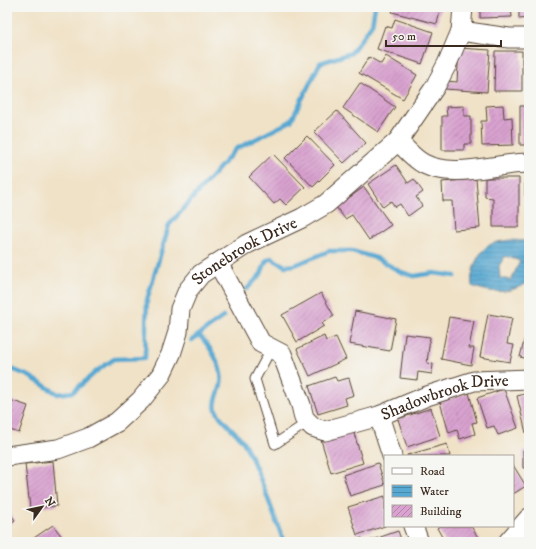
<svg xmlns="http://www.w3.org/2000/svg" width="536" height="549" font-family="'IM FELL DW Pica',serif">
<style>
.water{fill:url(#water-rules);stroke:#496978;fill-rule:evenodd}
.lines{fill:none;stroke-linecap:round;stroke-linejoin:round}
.stream{stroke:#57a8d2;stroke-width:4.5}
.building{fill:url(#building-hatch)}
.service-casing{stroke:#564637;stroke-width:11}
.minor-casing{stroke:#564637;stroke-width:21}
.service{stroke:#fff;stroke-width:9}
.minor{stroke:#fff;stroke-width:19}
.labels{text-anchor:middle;stroke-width:4;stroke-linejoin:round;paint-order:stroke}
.street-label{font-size:17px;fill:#3b2a1e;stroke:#f6f6f2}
</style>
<defs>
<pattern id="water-rules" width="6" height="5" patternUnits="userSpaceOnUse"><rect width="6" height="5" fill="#57a8d2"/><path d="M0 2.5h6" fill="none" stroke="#4989aa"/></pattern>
<pattern id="building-hatch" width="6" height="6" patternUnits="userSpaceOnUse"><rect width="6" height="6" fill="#d9a2d0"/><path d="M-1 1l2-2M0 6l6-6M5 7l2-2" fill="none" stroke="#b184a8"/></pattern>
</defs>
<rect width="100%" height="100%" fill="#f6f6f2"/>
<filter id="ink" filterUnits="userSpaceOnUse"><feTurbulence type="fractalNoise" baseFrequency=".025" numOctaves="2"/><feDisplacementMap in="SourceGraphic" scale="8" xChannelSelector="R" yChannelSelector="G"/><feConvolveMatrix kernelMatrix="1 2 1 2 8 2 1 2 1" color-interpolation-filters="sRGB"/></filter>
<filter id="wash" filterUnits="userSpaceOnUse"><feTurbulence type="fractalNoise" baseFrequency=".012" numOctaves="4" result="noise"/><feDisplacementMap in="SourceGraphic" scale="16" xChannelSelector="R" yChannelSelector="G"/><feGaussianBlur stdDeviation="0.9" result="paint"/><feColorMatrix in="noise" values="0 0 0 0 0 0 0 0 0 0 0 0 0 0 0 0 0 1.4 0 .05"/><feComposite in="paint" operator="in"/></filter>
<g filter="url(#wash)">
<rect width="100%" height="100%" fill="#f0e2c7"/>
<!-- water -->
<path class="water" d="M 510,240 L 529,241 L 529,281 C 512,294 491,294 472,286 C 469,273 479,247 494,243 C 499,241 505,241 510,240 ZM 505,256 L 520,261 L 511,280 L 500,278 L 499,266 Z"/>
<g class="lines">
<!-- stream -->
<path class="stream" d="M 247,289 L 261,274 L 266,261 L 271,258 L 285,266 L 295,265 L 329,251 L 352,251 L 376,258 L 401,272 L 414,276 L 434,273 L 455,276
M 199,335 C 210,346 224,368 221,384 C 220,392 213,401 216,410 C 219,419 238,433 244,443 C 261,474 271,509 284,542
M 192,340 L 223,317
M 7,367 L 29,376 L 58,394 L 73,392 L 98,370 L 114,359 L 145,358 L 147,300 L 169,225 L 236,149 L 291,121 L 320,63 L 351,53 L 372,24 L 375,7"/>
</g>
<g id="blocks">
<!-- building -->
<path class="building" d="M 394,7 L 441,7 L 437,24 L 392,12 Z
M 480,7 L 511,7 L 512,17 L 480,18 Z
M 519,7 L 529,7 L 529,18 L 519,19 Z
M 395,19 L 433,32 L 422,64 L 377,49 L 385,26 L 392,28 Z
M 459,48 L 490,50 L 487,92 L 445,89 L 446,81 L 457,82 Z
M 495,51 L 522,51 L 522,91 L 494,91 Z
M 386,56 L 417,75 L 403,99 L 359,73 L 369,57 L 381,64 Z
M 360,83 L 395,107 L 378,132 L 343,108 Z
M 503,105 L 504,118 L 512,117 L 513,145 L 482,146 L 481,121 L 487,121 L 486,106 Z
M 464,106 L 464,116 L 471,116 L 471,144 L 464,144 L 464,150 L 442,150 L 442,116 L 447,116 L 446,107 Z
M 520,106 L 529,106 L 529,145 L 520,145 Z
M 337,111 L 366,143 L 344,163 L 314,132 Z
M 307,136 L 335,165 L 313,187 L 285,158 Z
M 273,154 L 305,187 L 286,205 L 280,199 L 274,204 L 249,177 Z
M 396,165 L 408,183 L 414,179 L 423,192 L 416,197 L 422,206 L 408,216 L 400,204 L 395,207 L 391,201 L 383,207 L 368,184 Z
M 525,177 L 529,177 L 529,196 L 525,196 Z
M 485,178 L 519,178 L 519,227 L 493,227 L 493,198 L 485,197 Z
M 476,179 L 480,228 L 454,230 L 452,201 L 443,201 L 442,182 Z
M 364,187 L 391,225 L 369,240 L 352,215 L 345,219 L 336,207 Z
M 321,293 L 334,316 L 322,323 L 324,326 L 297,342 L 282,315 Z
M 355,311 L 396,319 L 390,351 L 349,344 Z
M 488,314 L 512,318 L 507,344 L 514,345 L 510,362 L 480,357 Z
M 449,317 L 474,321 L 469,348 L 474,348 L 471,365 L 441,359 Z
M 528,325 L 529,325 L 529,359 L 520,357 Z
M 405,334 L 430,337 L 427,363 L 433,364 L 432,374 L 418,372 L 417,380 L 400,378 Z
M 324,336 L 326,341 L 336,337 L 346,359 L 310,376 L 297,349 Z
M 335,377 L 337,381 L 349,378 L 354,395 L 345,398 L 347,405 L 318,414 L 309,386 Z
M 504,389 L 518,428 L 498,435 L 494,426 L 487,428 L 477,398 Z
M 469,393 L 477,422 L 472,423 L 475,434 L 460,439 L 457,430 L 449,433 L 440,402 Z
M 529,393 L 529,432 L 526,433 L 517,396 Z
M 7,399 L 28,406 L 19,433 L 7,429 Z
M 431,408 L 440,436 L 407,447 L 398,419 Z
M 353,430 L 363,463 L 331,473 L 321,440 Z
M 447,444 L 450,456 L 407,456 L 407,455 Z
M 523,450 L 529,450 L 529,468 L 523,468 Z
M 53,461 L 57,506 L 30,508 L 25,464 Z
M 378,463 L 385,485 L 350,496 L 343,475 Z
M 513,465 L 526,486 L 513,494 Z
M 385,496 L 385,526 L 357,535 L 348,507 Z
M 7,510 L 15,520 L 7,526 Z
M 53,525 L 66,542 L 28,542 Z
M 440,526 L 471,526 L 481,542 L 445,542 L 437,528 Z
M 398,531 L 402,542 L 366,542 Z
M 529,533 L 529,542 L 523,542 L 521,538 Z
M 362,538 L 364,542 L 352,542 Z"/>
</g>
</g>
<g filter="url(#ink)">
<use href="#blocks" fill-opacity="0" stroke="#564637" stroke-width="1"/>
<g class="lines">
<!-- service casing -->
<g class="service-casing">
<path id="service" d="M 271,349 L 255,379 L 275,444 L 308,422"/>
</g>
<!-- minor casing -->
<g class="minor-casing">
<g id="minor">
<path d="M 461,31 L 509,38 L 529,38"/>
<path d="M 398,141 C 406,149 414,159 424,164 C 453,179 497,163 529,163"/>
<path id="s1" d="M 218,263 L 261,343 L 282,354 L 301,405 L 304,418 L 313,427 L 325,431 L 379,416 L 427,396 L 474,381 L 529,379"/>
<path d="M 379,416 L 392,456"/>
<path id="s2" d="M 7,456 L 58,449 L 88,438 L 117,422 L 141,400 L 161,375 L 171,354 L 178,332 L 180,309 L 188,290 L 201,274 L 247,244 L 302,218 L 326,204 L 398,141 L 435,87 L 447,64 L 461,31 L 463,7"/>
<path d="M 413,526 L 419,542"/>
<path d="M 508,542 L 529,518"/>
</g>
</g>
<!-- service -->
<use href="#service" class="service"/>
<!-- minor -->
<use href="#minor" class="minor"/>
</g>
</g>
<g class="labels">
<!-- street labels -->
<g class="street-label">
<text dy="6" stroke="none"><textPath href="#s2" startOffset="341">Stonebrook Drive</textPath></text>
<text dy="6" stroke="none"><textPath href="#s1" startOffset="333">Shadowbrook Drive</textPath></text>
</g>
</g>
<!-- margin -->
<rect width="536" height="549" fill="none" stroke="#f6f6f2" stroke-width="24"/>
<!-- legend -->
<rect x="384" y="455" width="130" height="72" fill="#f6f6f2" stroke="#aba49d"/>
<rect x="392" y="468" width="20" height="6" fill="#ffffff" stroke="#aba49d"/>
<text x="420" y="475" font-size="12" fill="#3b2a1e">Road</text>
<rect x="392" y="485" width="20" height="12" fill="url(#water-rules)" stroke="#aba49d"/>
<text x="420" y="495" font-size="12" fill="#3b2a1e">Water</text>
<rect x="392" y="505" width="20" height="12" fill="url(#building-hatch)" stroke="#aba49d"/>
<text x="420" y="515" font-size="12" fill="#3b2a1e">Building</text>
<!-- north arrow -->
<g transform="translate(42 507) rotate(57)" stroke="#f6f6f2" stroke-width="3" paint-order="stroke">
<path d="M0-3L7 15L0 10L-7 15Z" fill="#3b2a1e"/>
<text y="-6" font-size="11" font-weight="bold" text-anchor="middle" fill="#3b2a1e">N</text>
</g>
<!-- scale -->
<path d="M386 40v6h115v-6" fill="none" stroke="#3b2a1e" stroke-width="2"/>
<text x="392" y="40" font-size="12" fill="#3b2a1e" stroke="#f6f6f2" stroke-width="3" paint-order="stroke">50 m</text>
</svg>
